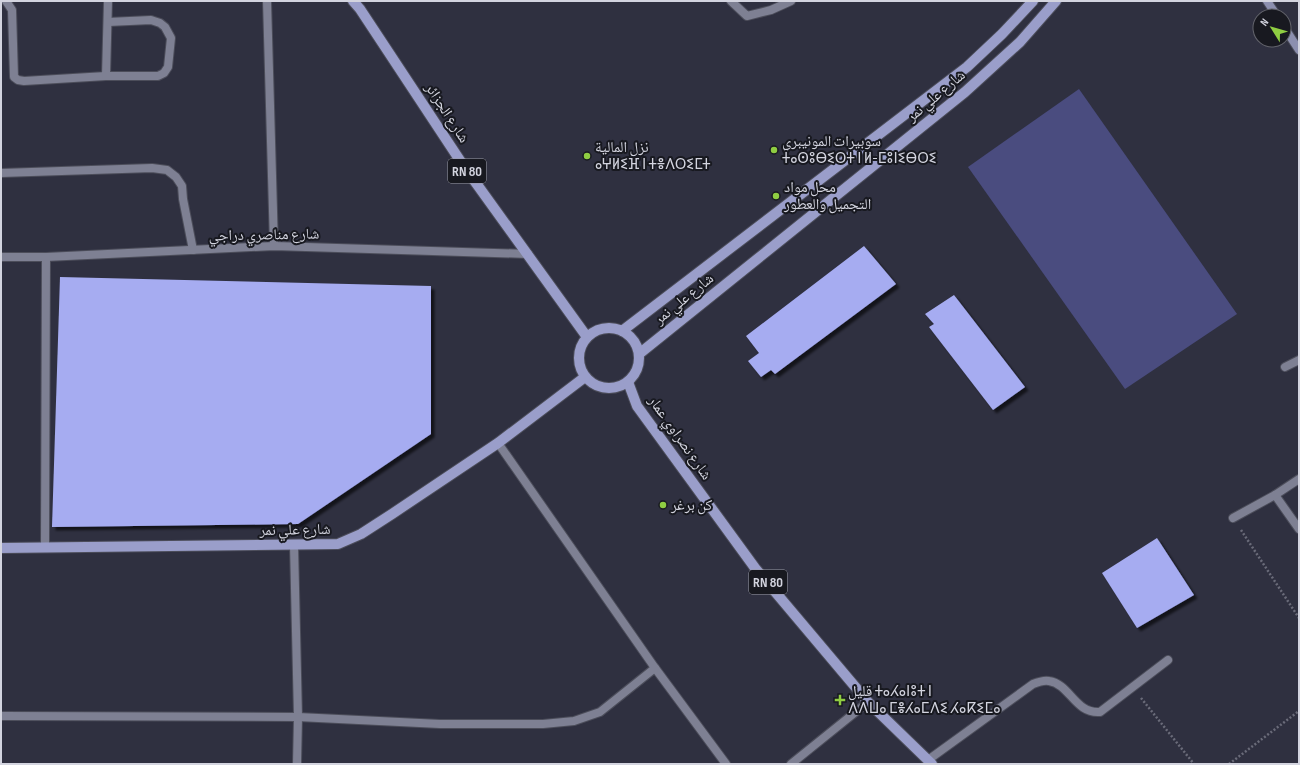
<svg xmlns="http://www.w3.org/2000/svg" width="1300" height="765" font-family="'Sofia Sans Condensed','Noto Naskh Arabic','Noto Sans Tifinagh',sans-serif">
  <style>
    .green { fill: #4a4c7f }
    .building { fill: #a6acf1; filter: url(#shadow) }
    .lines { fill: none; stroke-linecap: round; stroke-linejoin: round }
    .service-casing { stroke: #4c4d5a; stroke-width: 10 }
    .minor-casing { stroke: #4c4d5a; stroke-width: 10 }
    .secondary-casing { stroke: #4c4d5a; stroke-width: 10 }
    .primary-casing { stroke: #4c4d5a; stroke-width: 12 }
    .path { stroke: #6a6b79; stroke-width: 2.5; stroke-dasharray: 2 2; stroke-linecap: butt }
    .service { stroke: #7e8093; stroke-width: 8 }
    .minor { stroke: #7e8093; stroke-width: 8 }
    .secondary { stroke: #8c8faf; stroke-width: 8 }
    .primary { stroke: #9a9eca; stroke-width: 10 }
    .poi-dot { fill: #8fcd42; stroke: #181920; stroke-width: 1.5 }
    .labels { text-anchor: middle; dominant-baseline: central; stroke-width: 4; stroke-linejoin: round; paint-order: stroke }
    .shield { fill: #181920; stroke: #9b9ca6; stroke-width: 1 }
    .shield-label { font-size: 14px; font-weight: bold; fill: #d3d4df }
    .street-label { font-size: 15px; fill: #d3d4df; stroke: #181920 }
    .poi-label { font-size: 15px; fill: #d3d4df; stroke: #181920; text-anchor: start }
  </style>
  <defs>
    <filter id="shadow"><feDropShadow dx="3.5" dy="3.5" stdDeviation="1" flood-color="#0009"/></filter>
  </defs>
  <rect width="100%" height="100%" fill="#2f3040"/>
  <polygon class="green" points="1079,89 1237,314 1125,389 968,167"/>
  <g class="building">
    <polygon points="864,246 896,284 775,374 771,370 761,377 748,361 759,353 746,336"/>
    <polygon points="60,277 431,286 431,434 298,524 52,527"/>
    <polygon points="954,295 1025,387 993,410 929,327 934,324 925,314"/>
    <polygon points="1157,538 1194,595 1137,628 1102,573"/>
  </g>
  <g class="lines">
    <g class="service-casing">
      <g id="service">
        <polyline points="1,173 152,168 167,170 176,177 182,186 183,199 193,250"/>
        <polyline points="1285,367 1299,360"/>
      </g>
    </g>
    <g class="minor-casing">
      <g id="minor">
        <polyline points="6,1 12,10 14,77 18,80 24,81 106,76 108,1"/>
        <polyline points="267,1 274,246"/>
        <polyline points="731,1 747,16 771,10 791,1"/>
        <polyline points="106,76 158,76 164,73 168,67 171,38 165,27 160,23 151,20 108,22"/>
        <polyline points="1,257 46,257 274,246 528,254"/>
        <polyline points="498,443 655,668 726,764"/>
        <polyline points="1275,495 1299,529"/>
        <polyline points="1233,518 1275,495 1299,479"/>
        <polyline points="294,545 298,717 297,764"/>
        <polyline points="45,547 46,257"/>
        <polyline points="1,716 298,717 440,724 543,724 574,721 600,712 655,668"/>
        <path d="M928,760l105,-76c5,-2 11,-4 16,-3 21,3 26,33 51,31l68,-52"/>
        <polyline points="791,764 868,702"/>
      </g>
    </g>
    <g class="secondary-casing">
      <g id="secondary">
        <polyline points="1267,1 1277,16"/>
        <polyline points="1284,27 1299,50"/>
      </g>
    </g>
    <g class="primary-casing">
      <g id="primary">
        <polyline points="353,1 360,9 463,165 587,337"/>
        <circle cx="609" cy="358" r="30"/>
        <polyline points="622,331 967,67 1002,34 1033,1"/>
        <polyline points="639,354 965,92 1020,42 1056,1"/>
        <polyline points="628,382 637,406 755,568 868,702 932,764"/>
        <polyline points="1,548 338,544 361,534 392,514 498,443 585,377"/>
      </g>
    </g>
    <g class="path">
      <polyline points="1241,530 1299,618"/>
      <polyline points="1141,698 1194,764"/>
      <polyline points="1229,764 1299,711"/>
    </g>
    <use href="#service" class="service"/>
    <use href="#minor" class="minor"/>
    <use href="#secondary" class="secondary"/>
    <use href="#primary" class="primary"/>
  </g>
  <g class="poi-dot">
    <circle cx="774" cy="150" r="4"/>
    <circle cx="587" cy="156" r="4"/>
    <circle cx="776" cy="196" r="4"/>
    <circle cx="663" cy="505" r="4"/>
    <path d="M838 694h4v4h4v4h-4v4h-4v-4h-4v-4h4z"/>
  </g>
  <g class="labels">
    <g class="shield">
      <rect x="448" y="159" width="38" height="24" rx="3"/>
      <rect x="749" y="570" width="38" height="24" rx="3"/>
    </g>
    <g class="shield-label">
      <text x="467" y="171">RN 80</text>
      <text x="768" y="582">RN 80</text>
    </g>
    <g class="street-label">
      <text transform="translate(936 96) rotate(-40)">شارع علي نمر</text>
      <text transform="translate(447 113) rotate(57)">شارع الجزائر</text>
      <text transform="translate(264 235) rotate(-1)">شارع مناصري دراجي</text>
      <text transform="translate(684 299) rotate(-39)">شارع علي نمر</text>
      <text transform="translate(680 438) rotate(55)">شارع نصراوي عمار</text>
      <text transform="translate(295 530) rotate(-1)">شارع علي نمر</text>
    </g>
    <g class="poi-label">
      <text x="782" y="141">سوبيرات المونيبري<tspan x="782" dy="17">ⵜⴰⵙⵓⴱⵉⵔⵜ ⵏ ⵍ-ⵎⵓⵏⵉⴱⵔⵉ</tspan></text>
      <text x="595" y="147">نزل المالية<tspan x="595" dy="17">ⴰⵖⵍⵉⴼ ⵏ ⵜⴻⴷⵔⵉⵎⵜ</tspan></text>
      <text x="784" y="187">محل مواد<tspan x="784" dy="17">التجميل والعطور</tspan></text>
      <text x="671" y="505">كن برغر</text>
      <text x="848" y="691">قليل ⵜⴰⵃⴰⵏⵓⵜ ⵏ<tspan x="848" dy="17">ⴷⴷⵡⴰ ⵎⴻⵃⴰⵎⴷⵉ ⵃⴰⴽⵉⵎⴰ</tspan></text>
    </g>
  </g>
  <rect width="1300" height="765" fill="none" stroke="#d3d4df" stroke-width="4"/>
  <g transform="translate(1272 28) rotate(307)"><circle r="19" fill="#181920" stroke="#63646c"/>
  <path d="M0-3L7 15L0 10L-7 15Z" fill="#8fcd42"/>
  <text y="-6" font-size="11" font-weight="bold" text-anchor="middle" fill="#d3d4df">N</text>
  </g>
</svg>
